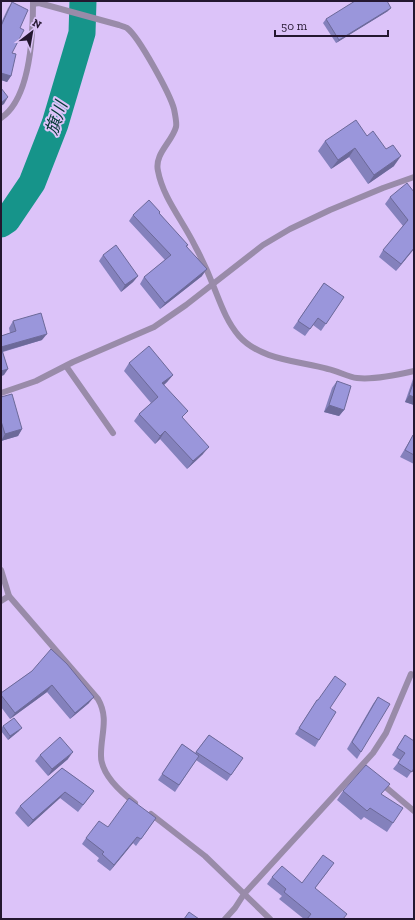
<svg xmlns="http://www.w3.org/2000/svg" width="415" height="920" font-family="'Zilla Slab','Noto Sans JP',serif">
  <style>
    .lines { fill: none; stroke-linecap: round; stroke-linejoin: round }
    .river { stroke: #16948a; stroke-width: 27 }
    .service { stroke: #998ba9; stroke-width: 6 }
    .wall { fill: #8481bc }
    .shaded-wall { fill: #6c6999 }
    .building { fill: #9a96db; stroke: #6c6999 }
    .labels { text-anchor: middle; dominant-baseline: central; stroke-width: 4; stroke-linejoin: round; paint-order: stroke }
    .water-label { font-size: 17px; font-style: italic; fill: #023834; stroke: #dcc3f9 }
  </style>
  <rect width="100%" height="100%" fill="#dcc3f9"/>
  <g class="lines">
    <polyline class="river" points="1,224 7,220 32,183 55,124 82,33 83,1"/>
    <g class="service">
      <path d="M33,4l6,-1 80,22c3,1 6,2 8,3 12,9 43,66 47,81 1,5 3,14 2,18 -4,15 -22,27 -18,44 5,27 25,50 37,75 7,13 13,26 18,39 7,17 13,36 26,51 21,24 60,25 89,33 10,2 20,8 29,9 17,2 40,-3 57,-7"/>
      <path d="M1,118c30,-20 32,-83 32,-116"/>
      <polyline points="66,366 113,433"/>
      <polyline points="1,393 36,381 73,362 154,327 186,305 263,245 290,229 330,210 383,188 414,177"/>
      <path d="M1,570l8,26 89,103c11,19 3,35 3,55 -1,20 20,38 34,49"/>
      <polyline points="1,601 9,596"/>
      <polyline points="382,784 414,811"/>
      <polyline points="151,814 205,856 270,919"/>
      <polyline points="225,919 235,908 244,894 373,753 386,733 411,674"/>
    </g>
  </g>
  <g class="wall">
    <polygon points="12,2 20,28 12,53 11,76 7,82 1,80 1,23 8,8"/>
    <polygon points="388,11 336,43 323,23 326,19"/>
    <polygon points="367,136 394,166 368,184 349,157 331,169 318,151 325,141"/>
    <polygon points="414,192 414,249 396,271 379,257 383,250 403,226 385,204 390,197"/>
    <polygon points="159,213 187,246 202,276 160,309 140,284 144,277 165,260 129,221 133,215"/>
    <polygon points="103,255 138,276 133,282 121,292 99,261"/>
    <polygon points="324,283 344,297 321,331 313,325 305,336 293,328"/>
    <polygon points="13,321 42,340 3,352 4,375 1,376 1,336 10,333 9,328"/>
    <polygon points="129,363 173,375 167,382 164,385 203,454 187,469 160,439 155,444 134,421 139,414 151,403 124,371"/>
    <polygon points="414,376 414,405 405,402"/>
    <polygon points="337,381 344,410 339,416 324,412 332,388"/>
    <polygon points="1,397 22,429 18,436 1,441"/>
    <polygon points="413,435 414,436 414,464 400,457 409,442"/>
    <polygon points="32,671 89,703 70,719 47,692 10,719 1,707 1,693"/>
    <polygon points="378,697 361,752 357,759 347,749 373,704"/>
    <polygon points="317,700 330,708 319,740 315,747 295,734"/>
    <polygon points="3,726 19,731 8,740 1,731 1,729"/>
    <polygon points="209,735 243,758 227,781 196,760 175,792 158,780 182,744 195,753"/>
    <polygon points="405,735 414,768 407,778 393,769 400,760 392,755"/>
    <polygon points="40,755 68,759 48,776 35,761"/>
    <polygon points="62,768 94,791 78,812 60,798 28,827 15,813 20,806"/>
    <polygon points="343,791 382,795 393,823 387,832 364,817 361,820 337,800"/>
    <polygon points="156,818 136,846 133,843 110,871 97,861 99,858 82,844 86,838 108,827"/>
    <polygon points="329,870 315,888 344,919 304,919 279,899 282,896 267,884 272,877 302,883"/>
  </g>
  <g class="shaded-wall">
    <polygon points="391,8 388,11 336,43 339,40"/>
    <polygon points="1,73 11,76 7,82 1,80"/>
    <polygon points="8,97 4,104 1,106 1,103"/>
    <polygon points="355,148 349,157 331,169 338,160"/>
    <polygon points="401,156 394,166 368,184 374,175"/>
    <polygon points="414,248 414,249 396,271 401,264"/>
    <polygon points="207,269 202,276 160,309 165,303"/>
    <polygon points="138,276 133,282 121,292 125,285"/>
    <polygon points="47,334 42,340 1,352 1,347"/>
    <polygon points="8,369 4,375 1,376 1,371"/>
    <polygon points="173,375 167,382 157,391 162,383"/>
    <polygon points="409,395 414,397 414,405 405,402"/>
    <polygon points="329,405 344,410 339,416 324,412"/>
    <polygon points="22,429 18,436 1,441 5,434"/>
    <polygon points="165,431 160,439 155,444 160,436"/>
    <polygon points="209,447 203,454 187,469 193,461"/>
    <polygon points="52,685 47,692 10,719 15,713"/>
    <polygon points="94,697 89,703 70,719 75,713"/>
    <polygon points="22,728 19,731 8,740 10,736"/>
    <polygon points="73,752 68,759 48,776 52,769"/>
    <polygon points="65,792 60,798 28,827 33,820"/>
    <polygon points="137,837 133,843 110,871 114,865"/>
  </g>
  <g class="building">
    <polygon points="355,1 387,1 391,8 339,40 326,19"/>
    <polygon points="12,2 28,10 20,28 24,30 12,53 16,54 11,76 1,73 1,26"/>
    <polygon points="1,88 8,97 1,103"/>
    <polygon points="356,120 367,136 373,131 386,149 393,145 401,156 374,175 355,148 338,160 325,141"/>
    <polygon points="407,183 414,192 414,248 401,264 383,250 408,220 390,197"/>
    <polygon points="149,200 160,212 159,213 188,245 186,246 207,269 165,303 144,277 171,255 133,215"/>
    <polygon points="116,245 138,276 125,285 103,255"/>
    <polygon points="324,283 344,297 326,324 318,318 310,329 298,321"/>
    <polygon points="41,313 47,334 1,347 8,369 1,371 1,336 16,331 13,321"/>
    <polygon points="149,346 173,375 162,383 188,411 182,417 209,447 193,461 165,431 160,436 139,414 158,397 129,363"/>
    <polygon points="337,381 351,386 344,410 329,405"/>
    <polygon points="414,381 414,397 409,395"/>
    <polygon points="12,394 22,429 5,434 1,421 1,397"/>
    <polygon points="413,435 414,436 414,455 405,450"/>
    <polygon points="51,649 67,664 94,697 75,713 52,685 15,713 1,695 1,693 32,671"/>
    <polygon points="335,676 346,684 330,708 336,712 319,740 299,728 317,700 318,700"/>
    <polygon points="378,697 390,704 361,752 352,742"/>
    <polygon points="14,718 22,728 10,736 3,726"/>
    <polygon points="209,735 243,758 231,775 196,752"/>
    <polygon points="405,735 414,741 414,768 412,772 398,763 405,753 397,748"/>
    <polygon points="60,737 73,752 52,769 40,755"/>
    <polygon points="182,744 199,756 179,785 162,774"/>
    <polygon points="366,765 390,784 381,794 403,808 393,823 370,808 367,811 343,791"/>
    <polygon points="62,768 94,791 83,805 65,792 33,820 20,806"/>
    <polygon points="129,798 156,818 141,839 137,837 114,865 102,854 104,852 86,838 99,821 108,827"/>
    <polygon points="323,855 334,863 315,888 347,914 343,919 307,919 311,914 284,892 286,889 272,877 282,866 302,883"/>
    <polygon points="189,912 199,919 184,919"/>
  </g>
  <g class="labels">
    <g class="water-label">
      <text transform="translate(56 118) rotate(-71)">旗川</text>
    </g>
  </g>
  <rect width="415" height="920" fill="none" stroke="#241730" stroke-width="4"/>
  <g transform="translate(32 32) rotate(31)" stroke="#dcc3f9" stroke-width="3" paint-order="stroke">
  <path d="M0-3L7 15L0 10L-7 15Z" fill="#241730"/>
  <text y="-6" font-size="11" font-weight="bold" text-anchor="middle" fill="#241730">N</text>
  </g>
  <path d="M275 30v6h113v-6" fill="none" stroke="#241730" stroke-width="2"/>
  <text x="281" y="30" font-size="12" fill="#241730" stroke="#dcc3f9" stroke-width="3" paint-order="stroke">50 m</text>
</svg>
